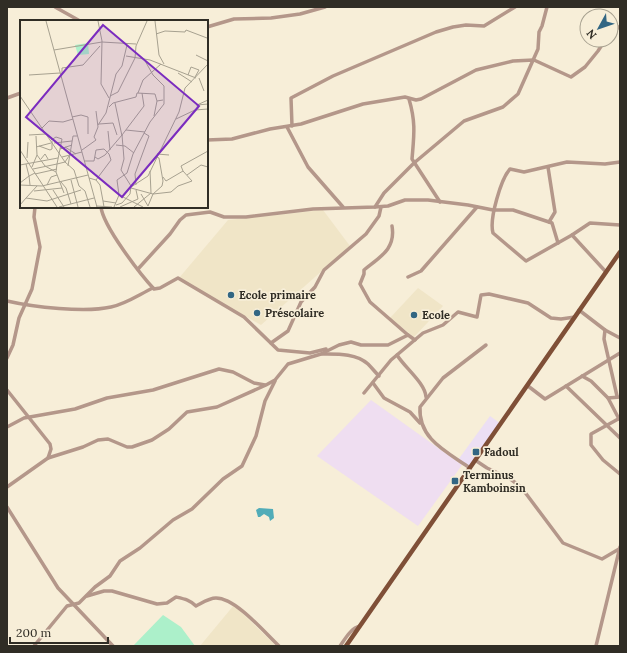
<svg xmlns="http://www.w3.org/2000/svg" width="627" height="653" font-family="Lora,serif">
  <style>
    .commercial { fill: #ecdff4 }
    .industrial { fill: #efdef1 }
    .built { fill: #f0e5c7 }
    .green { fill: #acf0ca }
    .water { fill: #51acb8 }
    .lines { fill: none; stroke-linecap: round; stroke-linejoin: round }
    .minor { stroke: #b4978a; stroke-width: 3.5 }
    .major { stroke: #7f4f37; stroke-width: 4.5 }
    .poi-dot { fill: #326683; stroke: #f7eed8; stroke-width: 1.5 }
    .labels { text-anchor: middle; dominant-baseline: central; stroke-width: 3.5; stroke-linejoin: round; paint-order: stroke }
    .poi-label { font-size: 11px; font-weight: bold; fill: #302d25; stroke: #f7eed8; text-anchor: start }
    .inset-road { fill: none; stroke: #a7a190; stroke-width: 1 }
    .view { fill: #7b2cbf; fill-opacity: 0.15; stroke: #7b2cbf; stroke-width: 2 }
    .inset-edge { fill: none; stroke: #302d25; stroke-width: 2 }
  </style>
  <rect width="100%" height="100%" fill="#f7eed8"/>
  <polygon class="commercial" points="490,416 501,424 470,468 458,460"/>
  <polygon class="industrial" points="371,400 462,465 418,526 317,456"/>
  <g class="built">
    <polygon points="323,210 350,246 261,325 179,278 228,220"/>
    <polygon points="418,288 443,306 414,337 390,318"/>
    <polygon points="234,605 276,646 200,646"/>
  </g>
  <polygon class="green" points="163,615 181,627 195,646 133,646"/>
  <polygon class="water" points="259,508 273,509 274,518 270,521 269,517 264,514 260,517 258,517 256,510"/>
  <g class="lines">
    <g class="minor">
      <polyline points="55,7 80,21"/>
      <polyline points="207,27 234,19 271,18 300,14 325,7"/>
      <polyline points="611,34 620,26"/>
      <polyline points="7,98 21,93"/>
      <path d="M409,99c7,24 5,36 3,60l28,43"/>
      <polyline points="292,126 291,98 333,76 436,32 453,27 466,25 484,26 515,7"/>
      <polyline points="287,127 308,167 343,207"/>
      <polyline points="207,140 232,139 270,129 301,124 363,104 405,97 416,100 421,99 476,70 513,61 534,60 571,77 585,67 598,51 605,40"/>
      <polyline points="548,167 555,212 549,222"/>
      <path d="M101,207c2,19 39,67 53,82l6,-1 18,-10 66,39 34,33 32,3 16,-4"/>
      <polyline points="375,207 388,206 405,200 428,200 468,205 493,210 513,210 552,223 558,243"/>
      <path d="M392,226c4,23 -12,31 -28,44v4l-4,10 10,18 38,33"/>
      <polyline points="572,235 590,223 620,225"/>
      <polyline points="138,269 170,234 180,220 186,215 210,212 224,217 246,217 313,209 375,207 384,193 414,163 464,121 503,107 518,94 538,49 539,32 542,26 547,7"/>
      <path d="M606,272l-34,-37 -46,26 -33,-28c-4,-14 8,-54 17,-64l14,3 43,-10 38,2 15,-2"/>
      <polyline points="408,277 421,271 477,207"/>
      <path d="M7,301c26,6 78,12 104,6 15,-3 29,-13 42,-19"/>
      <polyline points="579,310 605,330 620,338"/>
      <polyline points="605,330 604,339 617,396"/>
      <polyline points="271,343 288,331 301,302 315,287 324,270 366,234 379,216 381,207"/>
      <path d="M322,354c15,0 34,-1 46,10 4,4 7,8 11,12"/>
      <path d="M397,355c8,13 28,28 29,42"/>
      <polyline points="7,358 13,345 19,318 32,289 40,247 34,217 35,207"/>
      <polyline points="582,376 591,381 608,398 620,397"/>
      <polyline points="373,383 384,398 410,412 420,423"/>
      <polyline points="528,386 545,399 620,353"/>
      <polyline points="566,386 620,438"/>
      <polyline points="7,390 50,444 51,449 48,458"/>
      <polyline points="364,393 391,360 423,333 443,325 458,312 477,317 481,295 489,294 528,303 551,318 561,319 575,317"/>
      <polyline points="608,398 619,419"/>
      <polyline points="620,418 591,434 591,445 603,460 620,474"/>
      <polyline points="7,427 24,418 75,409 107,398 153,390 219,369 233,372 254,383 265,385"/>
      <polyline points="475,460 487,468 509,478 521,487 563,543 602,559 619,549"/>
      <path d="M470,468c-23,-16 -52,-29 -50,-61l23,-29 43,-33"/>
      <polyline points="7,487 48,458 83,447 98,440 108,439 127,447 132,447 152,440 169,429 187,412 217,407 266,385 275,380 288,364 321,354 339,345 351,342 361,345 388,345 408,335 415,340"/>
      <polyline points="7,507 58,588 113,646"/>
      <path d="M87,596l17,-5h8l45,13 10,-1 9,-6c9,2 14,3 20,9 6,-3 13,-8 20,-8 20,0 49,35 63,48"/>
      <polyline points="34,646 67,606 79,603 95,587 110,576 120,561 140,548 173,520 192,509 223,479 242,466 256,436 265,401 275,381"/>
      <path d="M340,646c5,-7 11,-18 20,-20"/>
      <polyline points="596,646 620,547"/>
    </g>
    <polyline class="major" points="346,646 620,252"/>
  </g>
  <g class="poi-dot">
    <circle cx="231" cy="295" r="4"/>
    <circle cx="257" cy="313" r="4"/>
    <circle cx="414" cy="315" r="4"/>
    <rect x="472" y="448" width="8" height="8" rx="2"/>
    <rect x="451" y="477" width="8" height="8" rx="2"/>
  </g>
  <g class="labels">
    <g class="poi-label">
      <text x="239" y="295">Ecole primaire</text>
      <text x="265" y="313">Préscolaire</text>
      <text x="422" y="315">Ecole</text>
      <text x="484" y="452">Fadoul</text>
      <text x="463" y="475">Terminus<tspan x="463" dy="13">Kamboinsin</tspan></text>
    </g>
  </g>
  <g transform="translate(20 20)">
    <rect width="188" height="188" fill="#f7eed8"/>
    <path d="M68,23l1,11 -11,1 -3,-10z" fill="#acf0ca"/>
    <path class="inset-road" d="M26,1l51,186M78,1l4,20 -1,43 8,14M135,1l4,34 5,9M136,14l9,-3 20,1 1,-2 21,8M34,30l48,-8 34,2M176,35l12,6M106,36l24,4 46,18M158,53l14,9M42,54v-6l21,-3 17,-19M9,55l31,-2M168,55l3,-8 8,3 -4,7M179,58l5,13M118,73l5,-13 18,-16M0,76l45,66 9,8 5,16 6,5 5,16M90,76l8,-4 17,-34 1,-12 11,-25M95,83l7,33M177,85l11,-5M89,87l4,-4 23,-6 1,-4 18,1 2,7 6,-1M178,89l-1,-4 11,-1M134,96l3,-15M52,97l9,-2 7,2v17M156,99l19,-9 13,-1M79,104l14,-1 4,12M78,105l8,-12 10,-39 6,-8 5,-21M22,108l7,-7 14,1 10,-3M106,110l19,2M88,111l2,19M9,115l17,-1M16,116l1,19M34,123l18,-2M96,125l9,1 9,7M19,126l11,4 2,-1v-8M16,127l15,-4M45,127l11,7M40,129l12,-4M0,130l37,57M62,130l14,-10 -2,-3 4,-10 -2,-16M137,134l12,1M42,137l20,-5M75,137l3,2 7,-4 17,-20M7,138l1,-16M21,139l4,-5 3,5M64,141h10l2,-11 8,-1 5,5 2,6 -15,20M0,145l38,-7M48,146l5,-30h4M12,147l5,-12 8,11 11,6 1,-8 8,-2 4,-6M13,149l24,-5 5,-25 -6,-2 -5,3M163,151l-2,-5 27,-15M36,152l8,21M15,154l22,-5M167,155l14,-10 7,2M69,158l7,2 4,5 3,16M51,160l7,27M41,162l5,6 5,16M0,163l9,-7 -3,-12M0,165l22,1 46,-11M10,165l-1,-9 6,-3M27,165l4,-8 6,-2M116,165l-1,-11 14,-38 -5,-3M111,167l17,-11 31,-64 6,-24 23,-24M111,168l22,6 -5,12 -7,-12M33,170l11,17M14,171l28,-3M133,174l18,-2 7,-6 14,-5 -9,-10 -17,10 -3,-4M133,174l9,-8 1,-5 -4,-23 -3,-1M99,175l24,12M6,178l11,-12M0,185l6,-7 21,3 34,-11M96,185l6,-2 8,-9 1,-8 -10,-16 3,-11 -2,-24 22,-29 -2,-13M76,186l16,1M39,187l35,-9M84,187l-1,-6 13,2M94,187l5,-12 -2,-15 10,-7 6,-19 17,-32 14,-18v-18l-11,-11 -9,-16M100,187l18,-8 -2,-9M114,187l17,-14 -1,-22"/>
    <path class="view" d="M83,5l96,81 -77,91 -96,-80z"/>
    <rect width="188" height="188" class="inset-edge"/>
  </g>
  <rect width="627" height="653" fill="none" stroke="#302d25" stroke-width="16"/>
  <g transform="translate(599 28) rotate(230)"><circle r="19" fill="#f7eed8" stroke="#a7a190"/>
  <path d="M0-3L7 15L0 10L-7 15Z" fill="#326683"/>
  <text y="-6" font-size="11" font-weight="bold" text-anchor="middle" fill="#302d25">N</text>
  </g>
  <path d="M10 637v6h98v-6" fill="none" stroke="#302d25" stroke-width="2"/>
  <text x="16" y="637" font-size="12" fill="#302d25" stroke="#f7eed8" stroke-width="3" paint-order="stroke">200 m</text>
</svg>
